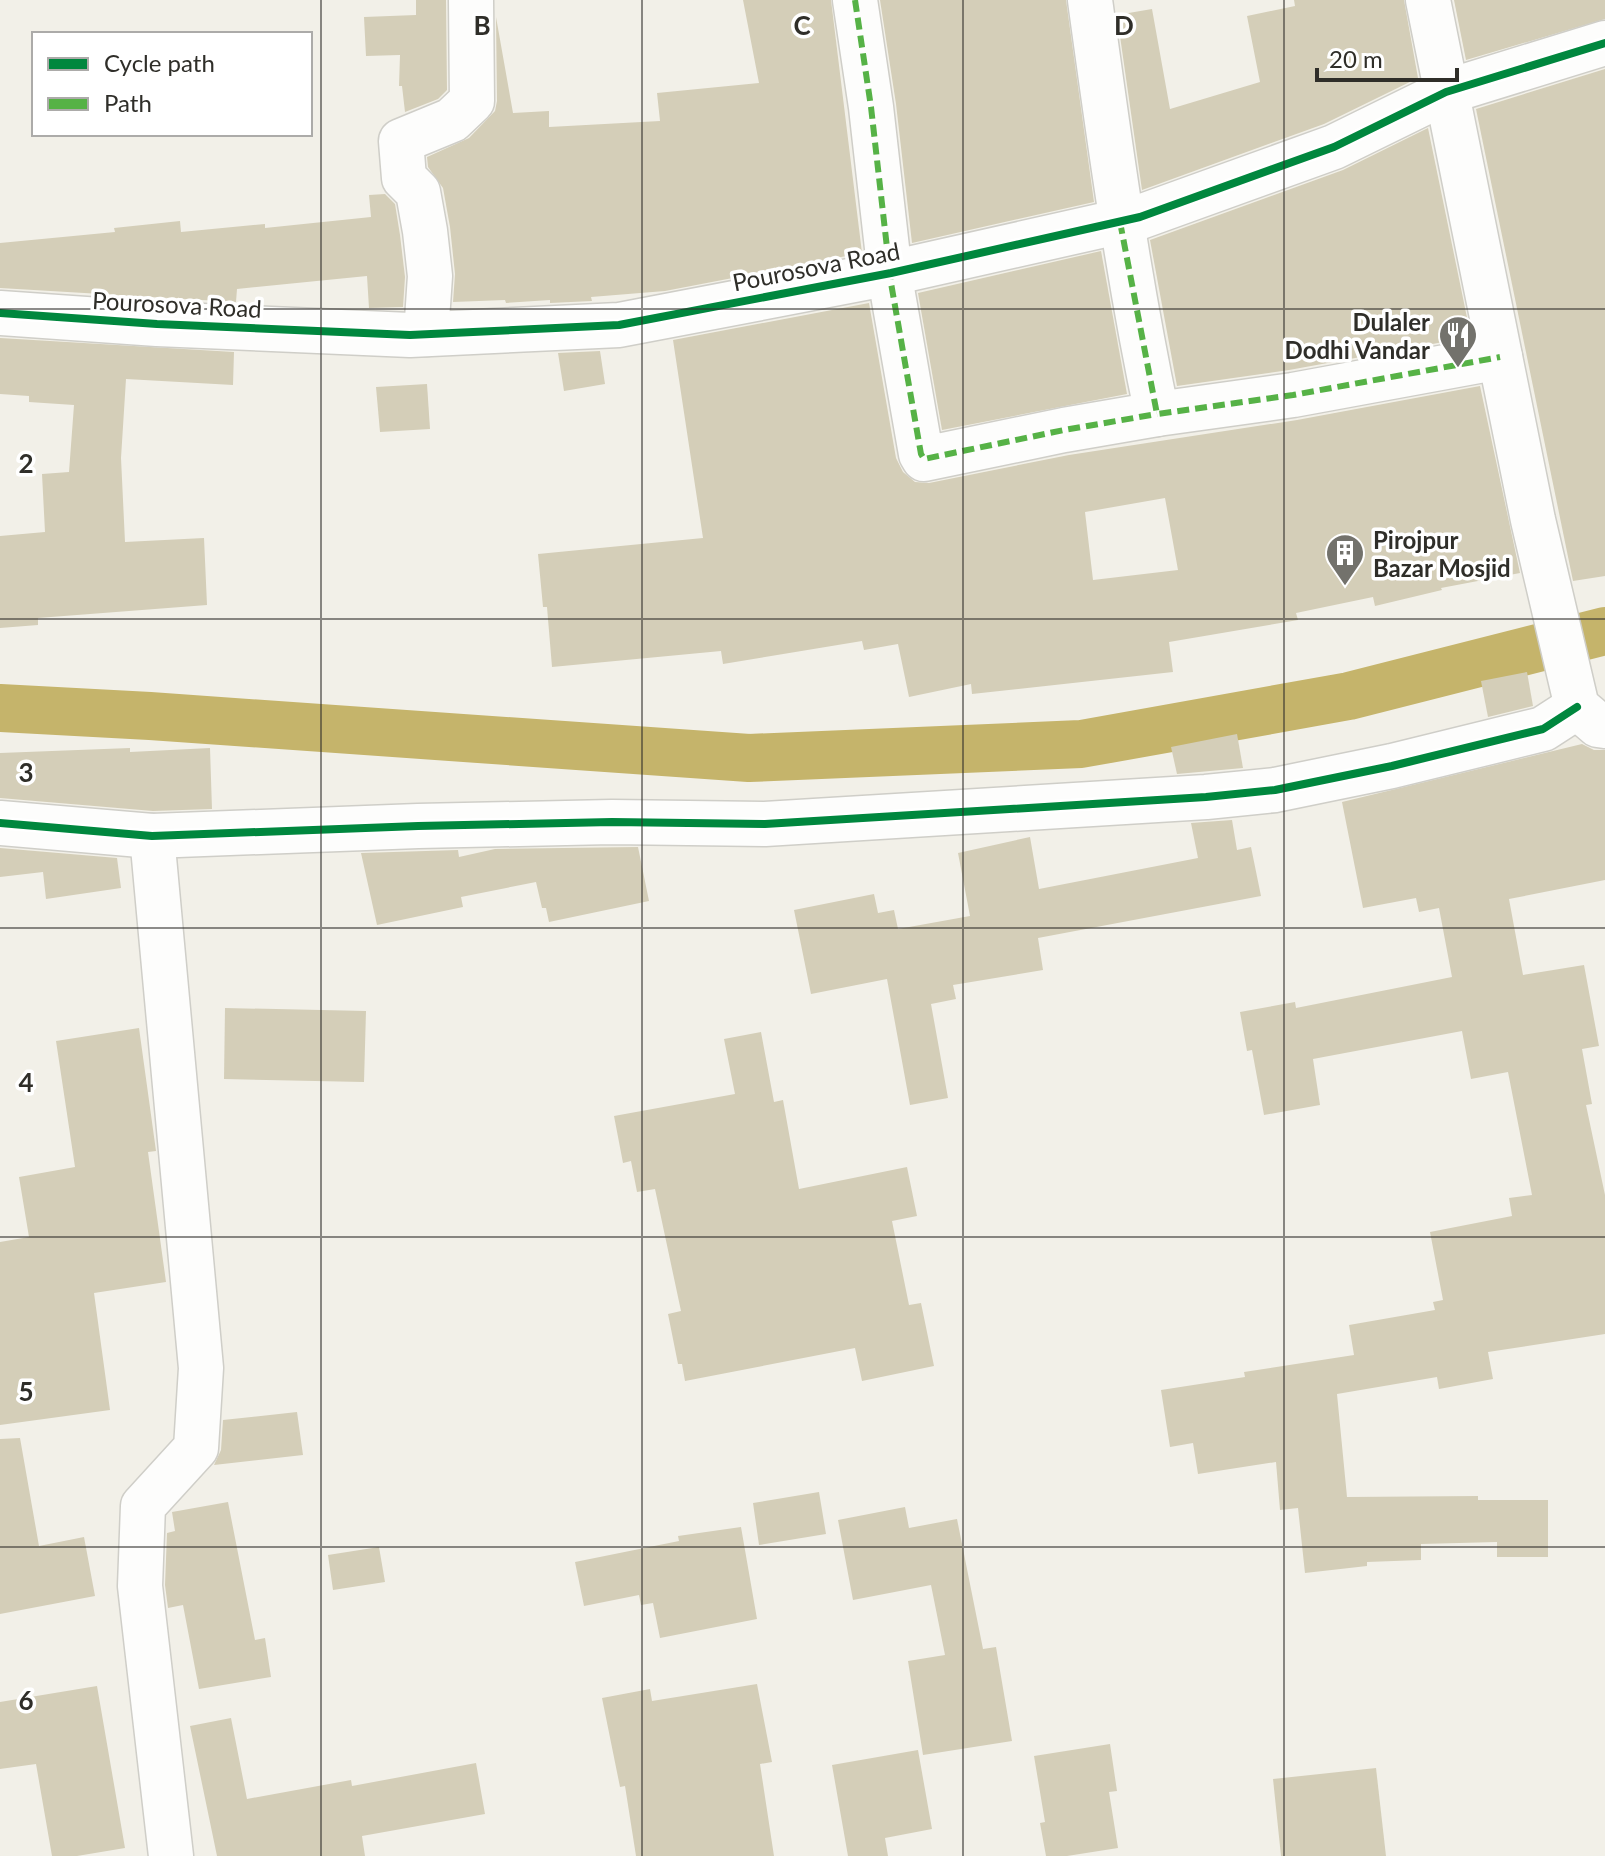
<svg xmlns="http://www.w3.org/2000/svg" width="1605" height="1856" font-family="Lato,sans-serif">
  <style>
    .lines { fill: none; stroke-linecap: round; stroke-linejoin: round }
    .canal { stroke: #c5b46b; stroke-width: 48 }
    .building { fill: #d4ceb8; fill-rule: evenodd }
    .minor-casing { stroke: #cfcec8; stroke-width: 47 }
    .tertiary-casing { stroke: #cfcec8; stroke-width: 47 }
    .minor { stroke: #fdfdfc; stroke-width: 44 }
    .tertiary { stroke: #fdfdfc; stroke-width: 44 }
    .quiet { stroke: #56b246; stroke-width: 6; stroke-dasharray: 12 6; stroke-linecap: butt }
    .cycleway-casing { stroke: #fff; stroke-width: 13 }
    .cycleway { stroke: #00873e; stroke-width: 8 }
    .grid { fill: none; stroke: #2f2e29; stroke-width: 2; stroke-opacity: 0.55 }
    .labels { text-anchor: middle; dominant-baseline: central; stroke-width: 7; stroke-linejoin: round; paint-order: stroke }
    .street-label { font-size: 24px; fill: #2f2e29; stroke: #fff }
    .poi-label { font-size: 24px; font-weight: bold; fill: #2f2e29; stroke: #fff; text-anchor: end }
    .grid-label { font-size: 26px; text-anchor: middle; font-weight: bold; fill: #2f2e29; stroke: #fff; stroke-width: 7; stroke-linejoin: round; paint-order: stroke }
  </style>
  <rect width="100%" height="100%" fill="#f2f0e8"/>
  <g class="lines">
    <polyline class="canal" points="0,708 150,716 749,758 1081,744 1349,696 1605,631"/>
  </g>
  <g class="building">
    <polygon points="416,0 446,0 447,90 438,99 405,112 402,86 399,86 400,55 366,56 364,17 416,15"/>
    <polygon points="743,0 831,0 862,253 665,291 591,297 592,301 550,303 550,300 506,303 505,300 453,302 455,274 450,227 443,188 428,167 427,157 469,138 495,111 497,101 496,17 513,113 549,111 549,127 660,121 657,93 759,83"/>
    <polygon points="880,0 1066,0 1094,202 912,243 896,104"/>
    <polygon points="1294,0 1404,0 1418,78 1324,124 1142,190 1117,15 1152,9 1170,109 1260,82 1247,16 1295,6"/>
    <polygon points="1454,0 1605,0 1605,19 1466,60"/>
    <polygon points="1605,69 1605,576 1573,581 1476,109"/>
    <polygon points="1428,128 1471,337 1289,370 1177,386 1150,240 1343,170"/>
    <polygon points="385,194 395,204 400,235 405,277 403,307 369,308 367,276 237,289 236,302 0,288 0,243 115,232 114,228 180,221 181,232 265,224 265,228 371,217 369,195"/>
    <polygon points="1101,251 1127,394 942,430 918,293"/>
    <path d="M869,303l27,155 7,14 12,10 14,1 140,-28 228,-35 183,-34 40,187 -79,15 1,2 -67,16 -2,-9 -77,16 2,7 -129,22 4,30 -201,22 -1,-10 -62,13 -11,-53 -34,6 -2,-9 -139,23 -2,-13 -169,16 -5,-60h-4l-5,-53 165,-16 -30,-198zM1165,498l13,72 -85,10 -8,-68z"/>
    <polygon points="0,338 234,352 233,385 126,379 121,458 125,542 204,538 207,605 38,618 38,625 0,628 0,536 45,532 42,474 69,472 74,405 29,402 29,396 0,394"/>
    <polygon points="600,351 605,384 564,391 558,353"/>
    <polygon points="427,384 430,429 380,432 376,387"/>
    <polygon points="1527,672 1533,706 1488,717 1481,681"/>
    <polygon points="1237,734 1243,768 1177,774 1171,747"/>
    <polygon points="1582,744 1594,750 1605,750 1605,880 1509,899 1523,975 1584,965 1599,1046 1582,1049 1592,1104 1586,1105 1605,1195 1605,1334 1488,1352 1493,1379 1439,1389 1437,1377 1337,1394 1347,1497 1478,1496 1478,1500 1548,1500 1548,1557 1497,1557 1497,1542 1421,1544 1421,1560 1367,1562 1367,1566 1305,1573 1298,1508 1280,1510 1276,1462 1198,1474 1193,1443 1170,1447 1161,1390 1245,1377 1244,1372 1354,1355 1349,1325 1435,1310 1433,1302 1443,1300 1430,1232 1512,1216 1509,1198 1532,1195 1508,1072 1471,1079 1462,1031 1313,1059 1320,1105 1264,1115 1252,1050 1247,1051 1240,1012 1295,1002 1296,1008 1452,977 1439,908 1419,912 1416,898 1363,908 1342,802"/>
    <polygon points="130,748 130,752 210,748 212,809 153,811 0,798 0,753"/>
    <polygon points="1232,820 1237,850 1251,847 1261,896 1038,938 1043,970 953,985 956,999 931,1004 948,1098 910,1105 887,979 811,994 794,910 874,894 878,913 894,910 898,929 970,916 958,853 1030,837 1039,889 1198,858 1191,823"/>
    <polygon points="638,847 649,901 549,922 546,908 542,908 536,882 461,897 463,907 377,925 361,853 458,850 459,857 495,849"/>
    <polygon points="0,848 117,858 121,888 46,899 43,872 0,877"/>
    <polygon points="225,1008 366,1011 364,1082 224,1079"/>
    <polygon points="139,1028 156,1151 148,1152 166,1282 94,1293 110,1410 0,1425 0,1242 29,1237 19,1177 75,1167 56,1041"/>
    <polygon points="761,1032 774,1102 783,1100 799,1189 907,1167 917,1216 892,1221 909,1305 921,1303 934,1366 862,1381 855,1348 685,1381 682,1364 678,1364 668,1314 681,1311 655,1189 637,1192 631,1161 623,1163 614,1116 735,1094 724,1039"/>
    <polygon points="297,1412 303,1455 214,1465 221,1450 223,1420"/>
    <polygon points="20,1438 39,1546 84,1537 95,1596 0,1614 0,1439"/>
    <polygon points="819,1492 826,1534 759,1545 753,1503"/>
    <polygon points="228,1502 255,1640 265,1638 271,1677 199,1689 183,1605 168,1608 165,1585 167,1533 175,1531 172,1512"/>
    <polygon points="905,1507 909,1528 957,1519 983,1649 996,1647 1012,1741 923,1755 908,1661 945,1655 931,1585 853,1600 838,1520"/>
    <polygon points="741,1527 757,1619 660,1638 653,1603 641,1605 639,1595 584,1606 575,1562 679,1541 678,1536"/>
    <polygon points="379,1547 385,1582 333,1590 328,1555"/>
    <polygon points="757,1684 772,1762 760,1764 774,1856 636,1856 625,1786 620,1787 602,1698 650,1689 652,1701"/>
    <polygon points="97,1686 125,1848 77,1856 52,1856 36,1764 0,1769 0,1702"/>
    <polygon points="231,1718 247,1799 351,1780 352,1786 476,1763 485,1814 362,1836 365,1856 217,1856 190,1726"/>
    <polygon points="1110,1744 1117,1791 1109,1792 1118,1848 1067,1856 1046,1856 1040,1823 1045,1822 1034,1756"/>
    <polygon points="918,1750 932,1829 885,1838 888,1856 848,1856 832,1765"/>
    <polygon points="1376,1768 1386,1856 1281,1856 1273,1779"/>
  </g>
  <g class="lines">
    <g class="minor-casing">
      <g id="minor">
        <polyline points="855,0 871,107 891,283 921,454 924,459 1064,430 1157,414"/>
        <path d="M1090,0c19,139 38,277 67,414l136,-19 207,-38"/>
        <polyline points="426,334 430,276 425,231 418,192 404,178 401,141 452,120 472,101 471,0"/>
        <polyline points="0,823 152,836 418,826 612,822 765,824 1206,797 1275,790 1392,766 1543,729 1577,707"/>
        <polyline points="152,836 201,1368 196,1448 143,1506 140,1586 171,1856"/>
      </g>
    </g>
    <g class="tertiary-casing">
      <g id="tertiary">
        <polyline points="1428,0 1533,520 1577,707 1598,725 1605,726"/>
        <polyline points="0,313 157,324 410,335 619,325 891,273 1140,217 1334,147 1446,92 1605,43"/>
      </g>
    </g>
    <use href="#minor" class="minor"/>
    <use href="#tertiary" class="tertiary"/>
    <g class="quiet">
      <polyline points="855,0 871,107 891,283 921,454 924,459 1064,430 1157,414"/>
      <polyline points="1120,222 1157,414 1293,395 1500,357"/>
    </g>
    <g class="cycleway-casing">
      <g id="cycleway">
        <polyline points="0,313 157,324 410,335 619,325 891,273 1140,217 1334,147 1446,92 1605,43"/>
        <polyline points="0,823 152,836 418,826 612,822 765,824 1206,797 1275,790 1392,766 1543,729 1577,707"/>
      </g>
    </g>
    <use href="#cycleway" class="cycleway"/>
  </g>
  <path class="grid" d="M321,0v1856M642,0v1856M963,0v1856M1284,0v1856M0,309h1605M0,619h1605M0,928h1605M0,1237h1605M0,1547h1605"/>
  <defs>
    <g id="restaurant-pin" transform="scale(2)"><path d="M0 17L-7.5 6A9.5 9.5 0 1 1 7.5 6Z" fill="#73726c" stroke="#fff"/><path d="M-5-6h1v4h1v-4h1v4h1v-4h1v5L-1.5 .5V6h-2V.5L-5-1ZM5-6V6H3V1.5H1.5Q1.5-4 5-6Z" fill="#fff"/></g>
    <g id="building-pin" transform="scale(2)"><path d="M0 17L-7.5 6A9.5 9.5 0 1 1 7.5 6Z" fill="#73726c" stroke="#fff"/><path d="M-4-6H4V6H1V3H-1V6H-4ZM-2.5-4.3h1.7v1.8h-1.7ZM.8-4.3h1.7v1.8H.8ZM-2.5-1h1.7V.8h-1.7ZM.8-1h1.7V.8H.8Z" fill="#fff"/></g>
  </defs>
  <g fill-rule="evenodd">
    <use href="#restaurant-pin" x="1458" y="335"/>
    <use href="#building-pin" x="1345" y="553"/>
  </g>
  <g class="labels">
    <g class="street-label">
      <text transform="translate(816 266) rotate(-11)">Pourosova Road</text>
      <text transform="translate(177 304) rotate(3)">Pourosova Road</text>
    </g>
    <g class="poi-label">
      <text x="1430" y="321">Dulaler<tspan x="1430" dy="28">Dodhi Vandar</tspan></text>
      <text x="1373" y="539" text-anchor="start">Pirojpur<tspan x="1373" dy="28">Bazar Mosjid</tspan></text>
    </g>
  </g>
  <g class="grid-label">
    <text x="482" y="35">B</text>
    <text x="802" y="35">C</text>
    <text x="1124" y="35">D</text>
    <text x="26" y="473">2</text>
    <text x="26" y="782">3</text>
    <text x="26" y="1092">4</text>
    <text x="26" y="1401">5</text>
    <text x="26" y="1710">6</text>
  </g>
  <rect x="32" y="32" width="280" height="104" fill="#ffffff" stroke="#acaba9" stroke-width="2"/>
  <rect x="48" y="58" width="40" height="12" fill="#00873e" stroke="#acaba9" stroke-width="2"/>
  <text x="104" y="72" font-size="24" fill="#2f2e29">Cycle path</text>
  <rect x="48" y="98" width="40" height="12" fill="#56b246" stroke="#acaba9" stroke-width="2"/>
  <text x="104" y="112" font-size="24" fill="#2f2e29">Path</text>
  <path d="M1317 68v12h140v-12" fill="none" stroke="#2f2e29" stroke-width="4"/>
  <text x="1329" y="68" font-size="24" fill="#2f2e29" stroke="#ffffff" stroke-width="6" paint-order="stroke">20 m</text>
</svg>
